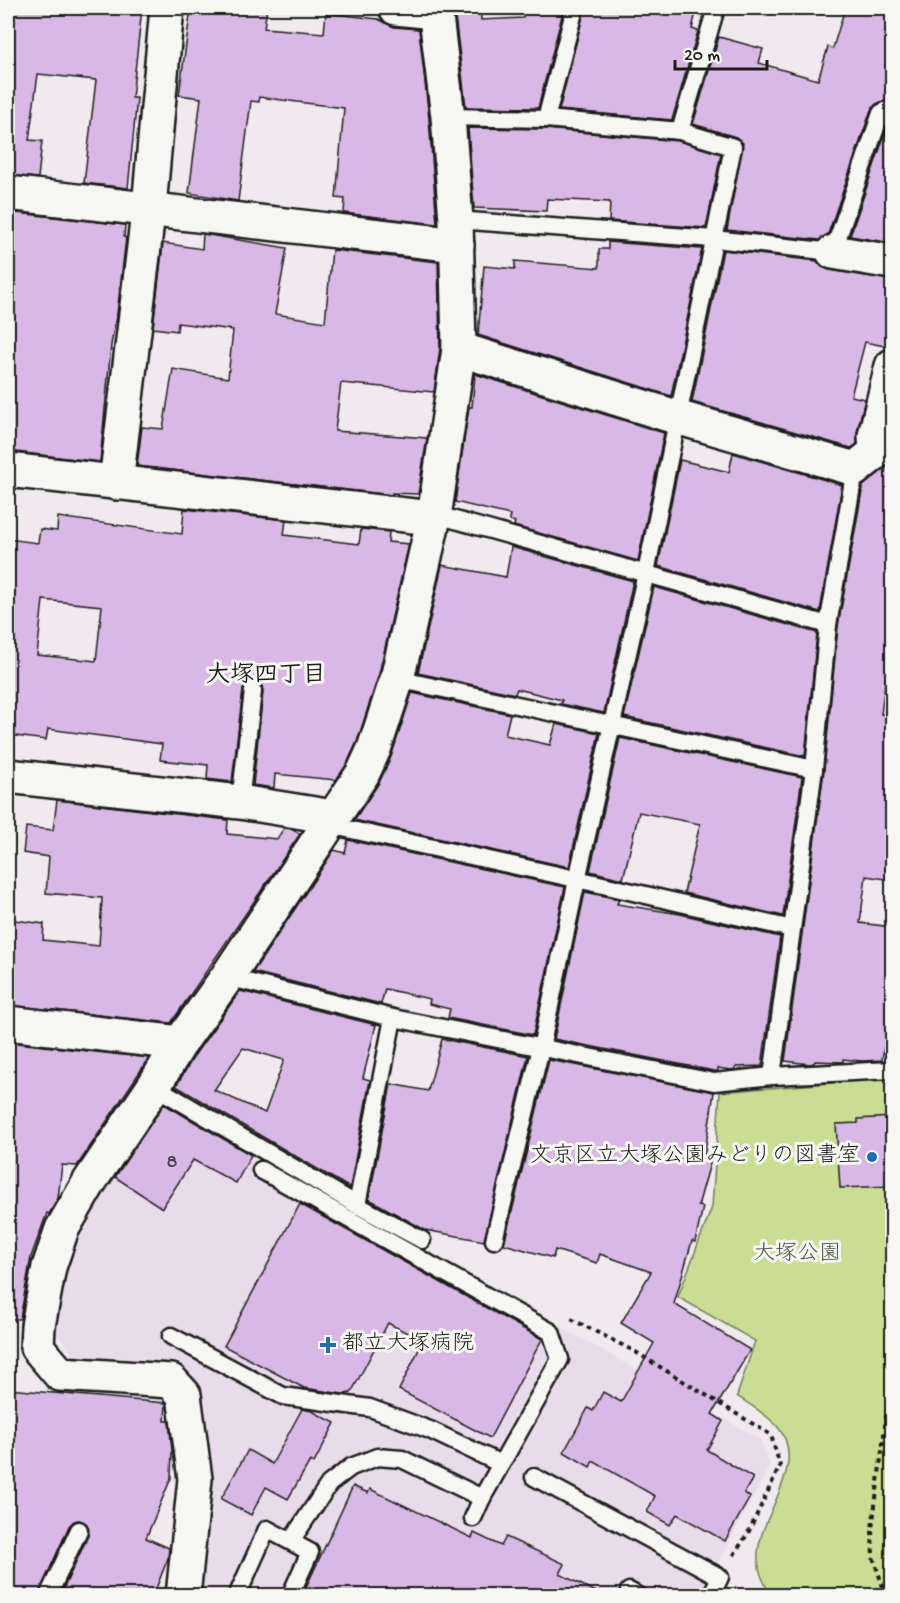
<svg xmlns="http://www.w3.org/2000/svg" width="900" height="1603" font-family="'Gochi Hand','Klee One',sans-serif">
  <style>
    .built { fill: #e9dbec }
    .green { fill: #cade93; stroke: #737d58; stroke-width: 1.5 }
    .building { fill: #d9b8e5; stroke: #1c1c1c; stroke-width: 1.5; fill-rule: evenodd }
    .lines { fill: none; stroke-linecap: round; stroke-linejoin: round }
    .service-casing { stroke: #1c1c1c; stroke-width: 21 }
    .minor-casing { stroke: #1c1c1c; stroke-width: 38 }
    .path { stroke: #1c1c1c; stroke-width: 4; stroke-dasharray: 4.5 4.5; stroke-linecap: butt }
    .service { stroke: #f6f6f2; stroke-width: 16 }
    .minor { stroke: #f6f6f2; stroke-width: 33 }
    .poi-dot { fill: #1f6fb2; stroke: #f6f6f2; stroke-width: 2 }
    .labels { text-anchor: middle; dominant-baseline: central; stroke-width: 6; stroke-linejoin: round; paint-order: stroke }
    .number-label { font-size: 20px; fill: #4b434e }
    .poi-label { font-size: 22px; fill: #1c1c1c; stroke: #f6f6f2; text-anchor: end }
    .park-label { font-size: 22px; fill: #505640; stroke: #f6f6f2 }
    .neighbourhood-label { font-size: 24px; font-weight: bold; fill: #1c1c1c; stroke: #f6f6f2 }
  </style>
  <rect width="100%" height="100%" fill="#f0eaef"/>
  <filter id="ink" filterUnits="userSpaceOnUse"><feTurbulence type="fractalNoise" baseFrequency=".0167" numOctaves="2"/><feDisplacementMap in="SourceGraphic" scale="12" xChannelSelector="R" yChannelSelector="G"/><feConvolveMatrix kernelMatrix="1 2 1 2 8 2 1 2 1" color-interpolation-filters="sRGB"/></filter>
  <g filter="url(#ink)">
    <polygon class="built" points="159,1101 760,1439 770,1466 701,1595 191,1595 201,1481 198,1382 173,1367 78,1362 52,1327 66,1238"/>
    <path class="green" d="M892,1078v517h-121c-7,-11 -12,-21 -13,-34 -4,-42 54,-95 19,-135 -11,-12 -26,-21 -40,-30l18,-55 -77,-44 34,-90 8,-115z"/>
    <g class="building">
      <polygon points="8,8 142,8 132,98 137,98 128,188 84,183 96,80 38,74 29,140 42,141 38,178 8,175"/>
      <polygon points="191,8 267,8 264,28 324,33 326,13 378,19 394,27 419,29 429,119 437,224 344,213 345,199 336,198 344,108 259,97 259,102 251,101 238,201 189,193 201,98 179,95"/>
      <polygon points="454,8 481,8 481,20 523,18 525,8 564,8 538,108 466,107"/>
      <polygon points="585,8 697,8 692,29 698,31 672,120 559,110"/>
      <polygon points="845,8 892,8 892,82 887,99 876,104 871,110 828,234 819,240 727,230 743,143 736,137 693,124 719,37 763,49 759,63 818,80 828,47 833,48"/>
      <polygon points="888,125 892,126 892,243 850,236"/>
      <polygon points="468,128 545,129 678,141 721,154 706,228 609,221 610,202 547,199 546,211 474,208"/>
      <polygon points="8,212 125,225 124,237 126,238 116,322 115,322 111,345 100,462 8,451"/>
      <polygon points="203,234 287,248 275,314 325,322 332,250 438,262 440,348 434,392 341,383 335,431 427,438 418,494 392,493 392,495 137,466 142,427 163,429 173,369 228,378 233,330 178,323 177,331 153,328 163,243 202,249"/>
      <polygon points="608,242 702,249 671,396 478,335 484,266 515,269 515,261 599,268 599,249 608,249"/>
      <polygon points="723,250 817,261 822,267 830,270 892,280 892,332 890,347 865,342 851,396 865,399 857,432 857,444 851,448 692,402"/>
      <polygon points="475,374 664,433 638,561 514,526 515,522 509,520 510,515 455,502 469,407 472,407"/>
      <polygon points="733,453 842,485 820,612 658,566 680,460 729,472"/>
      <polygon points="888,466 892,467 892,554 887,588 892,588 892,609 888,662 881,714 892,715 892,880 866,876 860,923 892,927 892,1049 884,1047 882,1060 862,1061 843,1059 843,1062 815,1061 814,1063 810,1064 785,1061 824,770 838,626 863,486"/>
      <path d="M184,509l102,11 -2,15 75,9 2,-15 28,3 -1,10 21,2 -30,130 -22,68 -10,22 -11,16 -61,-6 -1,14 -21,-3 10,-93 -1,-6 -7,-5 -7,1 -5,8 -11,92 -25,-3 1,-14 -48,-5 2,-16 -114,-15 -2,11 -38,-5v-196l30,4 2,-14 17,2 1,-14 124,17zM43,600l59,6 -6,55 -59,-6z"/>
      <polygon points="511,547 633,581 604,713 561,704 562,700 517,689 515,694 418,673 442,565 506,577"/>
      <polygon points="654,587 817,633 805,756 624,717"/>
      <polygon points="412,693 510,714 505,735 550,745 556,724 599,733 569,867 354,820 379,783 391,757"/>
      <polygon points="620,738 802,777 783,916 684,893 700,824 639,812 623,879 590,871"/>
      <polygon points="57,800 228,820 227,834 277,839 284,828 292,829 300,834 171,1023 8,1005 8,919 44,924 43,940 99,946 102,898 46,893 49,857 23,853 26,827 53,830"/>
      <polygon points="348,840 565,887 533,1035 448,1018 450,1009 429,1004 430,999 385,989 381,1004 253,972 334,850 345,853"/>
      <polygon points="585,892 619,899 617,904 680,914 780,937 762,1066 736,1067 736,1069 731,1070 718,1068 718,1071 714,1071 554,1039"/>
      <path d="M240,991l136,34 -13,53 7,2 -20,108 -174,-102 20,-33zM243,1048l41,12 -19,53 -51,-23z"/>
      <polygon points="442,1039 528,1056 484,1241 425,1230 369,1199 391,1084 428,1091"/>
      <polygon points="8,1042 149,1058 77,1166 62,1165 58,1198 49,1214 47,1213 31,1257 20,1319 8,1319"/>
      <polygon points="549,1060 714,1092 704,1158 711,1160 698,1206 703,1207 695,1242 692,1241 674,1304 750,1350 712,1414 723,1421 707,1450 753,1478 744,1493 750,1497 725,1541 677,1514 670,1525 647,1512 655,1496 593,1461 590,1467 564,1452 588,1408 593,1411 603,1392 621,1402 654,1343 621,1323 651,1272 600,1254 597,1263 555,1250 553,1258 504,1244"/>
      <polygon points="164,1104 251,1155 236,1183 193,1160 162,1208 115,1177"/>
      <polygon points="892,1117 892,1186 840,1188 836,1124 858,1123 858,1119"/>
      <polygon points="300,1204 542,1339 490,1438 399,1390 423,1341 388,1323 351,1393 343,1394 304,1388 224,1346"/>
      <polygon points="8,1389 166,1403 165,1421 169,1421 172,1450 171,1478 146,1538 169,1548 168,1558 153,1596 60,1596 89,1534 87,1524 79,1520 74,1521 69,1526 38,1596 22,1596 8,1588"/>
      <polygon points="302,1409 312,1411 335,1423 314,1463 310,1461 288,1499 266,1487 251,1515 221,1499 248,1450 272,1464"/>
      <polygon points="353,1486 368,1493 370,1489 472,1538 474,1533 501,1546 506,1537 565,1564 560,1574 604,1596 302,1596"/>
    </g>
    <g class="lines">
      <g class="service-casing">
        <g id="service">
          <polyline points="448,117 546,119 680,131 733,147 646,573 577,880 541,1048 494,1240"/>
          <polyline points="546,119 575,8"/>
          <polyline points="680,131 716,8"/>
          <polyline points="456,220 714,239 833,252 881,113 892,108"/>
          <polyline points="434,517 448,518 828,625"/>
          <polyline points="397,679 814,769"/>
          <polyline points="240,802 253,691"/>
          <polyline points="329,821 338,827 590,882 792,929"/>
          <polyline points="227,977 393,1018 714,1082 772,1076 892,1070"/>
          <polyline points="772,1076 814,769 828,625 855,469"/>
          <polyline points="154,1086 357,1205 422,1240"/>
          <polyline points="261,1170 551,1332 560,1359 482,1498 473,1518"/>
          <polyline points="357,1205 393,1018"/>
          <polyline points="171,1336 283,1396 370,1408 430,1430 501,1464"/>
          <polyline points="534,1477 720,1577 711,1596"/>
          <polyline points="291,1541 329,1484 351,1467 377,1457 402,1459 482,1498"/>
          <polyline points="629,1591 638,1596"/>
          <polyline points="48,1596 79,1530"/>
          <polyline points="237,1596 267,1529 310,1552 290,1596"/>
        </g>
      </g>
      <g class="minor-casing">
        <g id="minor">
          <polyline points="396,8 435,12"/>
          <polyline points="8,193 457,245"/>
          <polyline points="833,252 892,262"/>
          <polyline points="459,349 666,414 855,469 876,452 875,436 892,366"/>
          <polyline points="8,470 423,517 434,517"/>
          <polyline points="116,483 150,196 167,8"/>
          <polyline points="8,776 240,802 321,815 329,821"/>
          <polyline points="8,1023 180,1043"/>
          <polyline points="183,1596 195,1479 184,1395 171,1381 60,1374 37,1347 38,1326 49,1267 62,1229 90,1181 154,1086 180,1043 227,977 363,773 374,749 397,679 434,517 459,349 456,220 448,117 435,8"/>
        </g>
      </g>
      <g class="path">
        <polyline points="571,1319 634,1351 771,1435 780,1466 748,1533 732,1558"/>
        <polyline points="886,1596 873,1557 872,1529 892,1372"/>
      </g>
      <use href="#service" class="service"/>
      <use href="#minor" class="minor"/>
    </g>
  </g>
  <g class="poi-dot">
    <circle cx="872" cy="1157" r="6"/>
    <path d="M325 1336h6v6h6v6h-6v6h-6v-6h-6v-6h6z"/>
  </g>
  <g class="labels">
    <g class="number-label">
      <text x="172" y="1163">8</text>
    </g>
    <g class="poi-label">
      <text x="860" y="1157">文京区立大塚公園みどりの図書室</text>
      <text x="342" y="1345" text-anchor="start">都立大塚病院</text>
    </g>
    <g class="park-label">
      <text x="797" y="1255">大塚公園</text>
    </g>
    <g class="neighbourhood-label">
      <text x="266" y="676">大塚四丁目</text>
    </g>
  </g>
  <rect width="900" height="1603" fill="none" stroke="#f6f6f2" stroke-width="30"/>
  <rect x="15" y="15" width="870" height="1573" fill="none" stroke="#1c1c1c" stroke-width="2" filter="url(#ink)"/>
  <path d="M675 60v9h92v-9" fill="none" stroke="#1c1c1c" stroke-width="3"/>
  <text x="684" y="60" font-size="18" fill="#1c1c1c" stroke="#f6f6f2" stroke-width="4.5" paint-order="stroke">20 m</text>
</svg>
